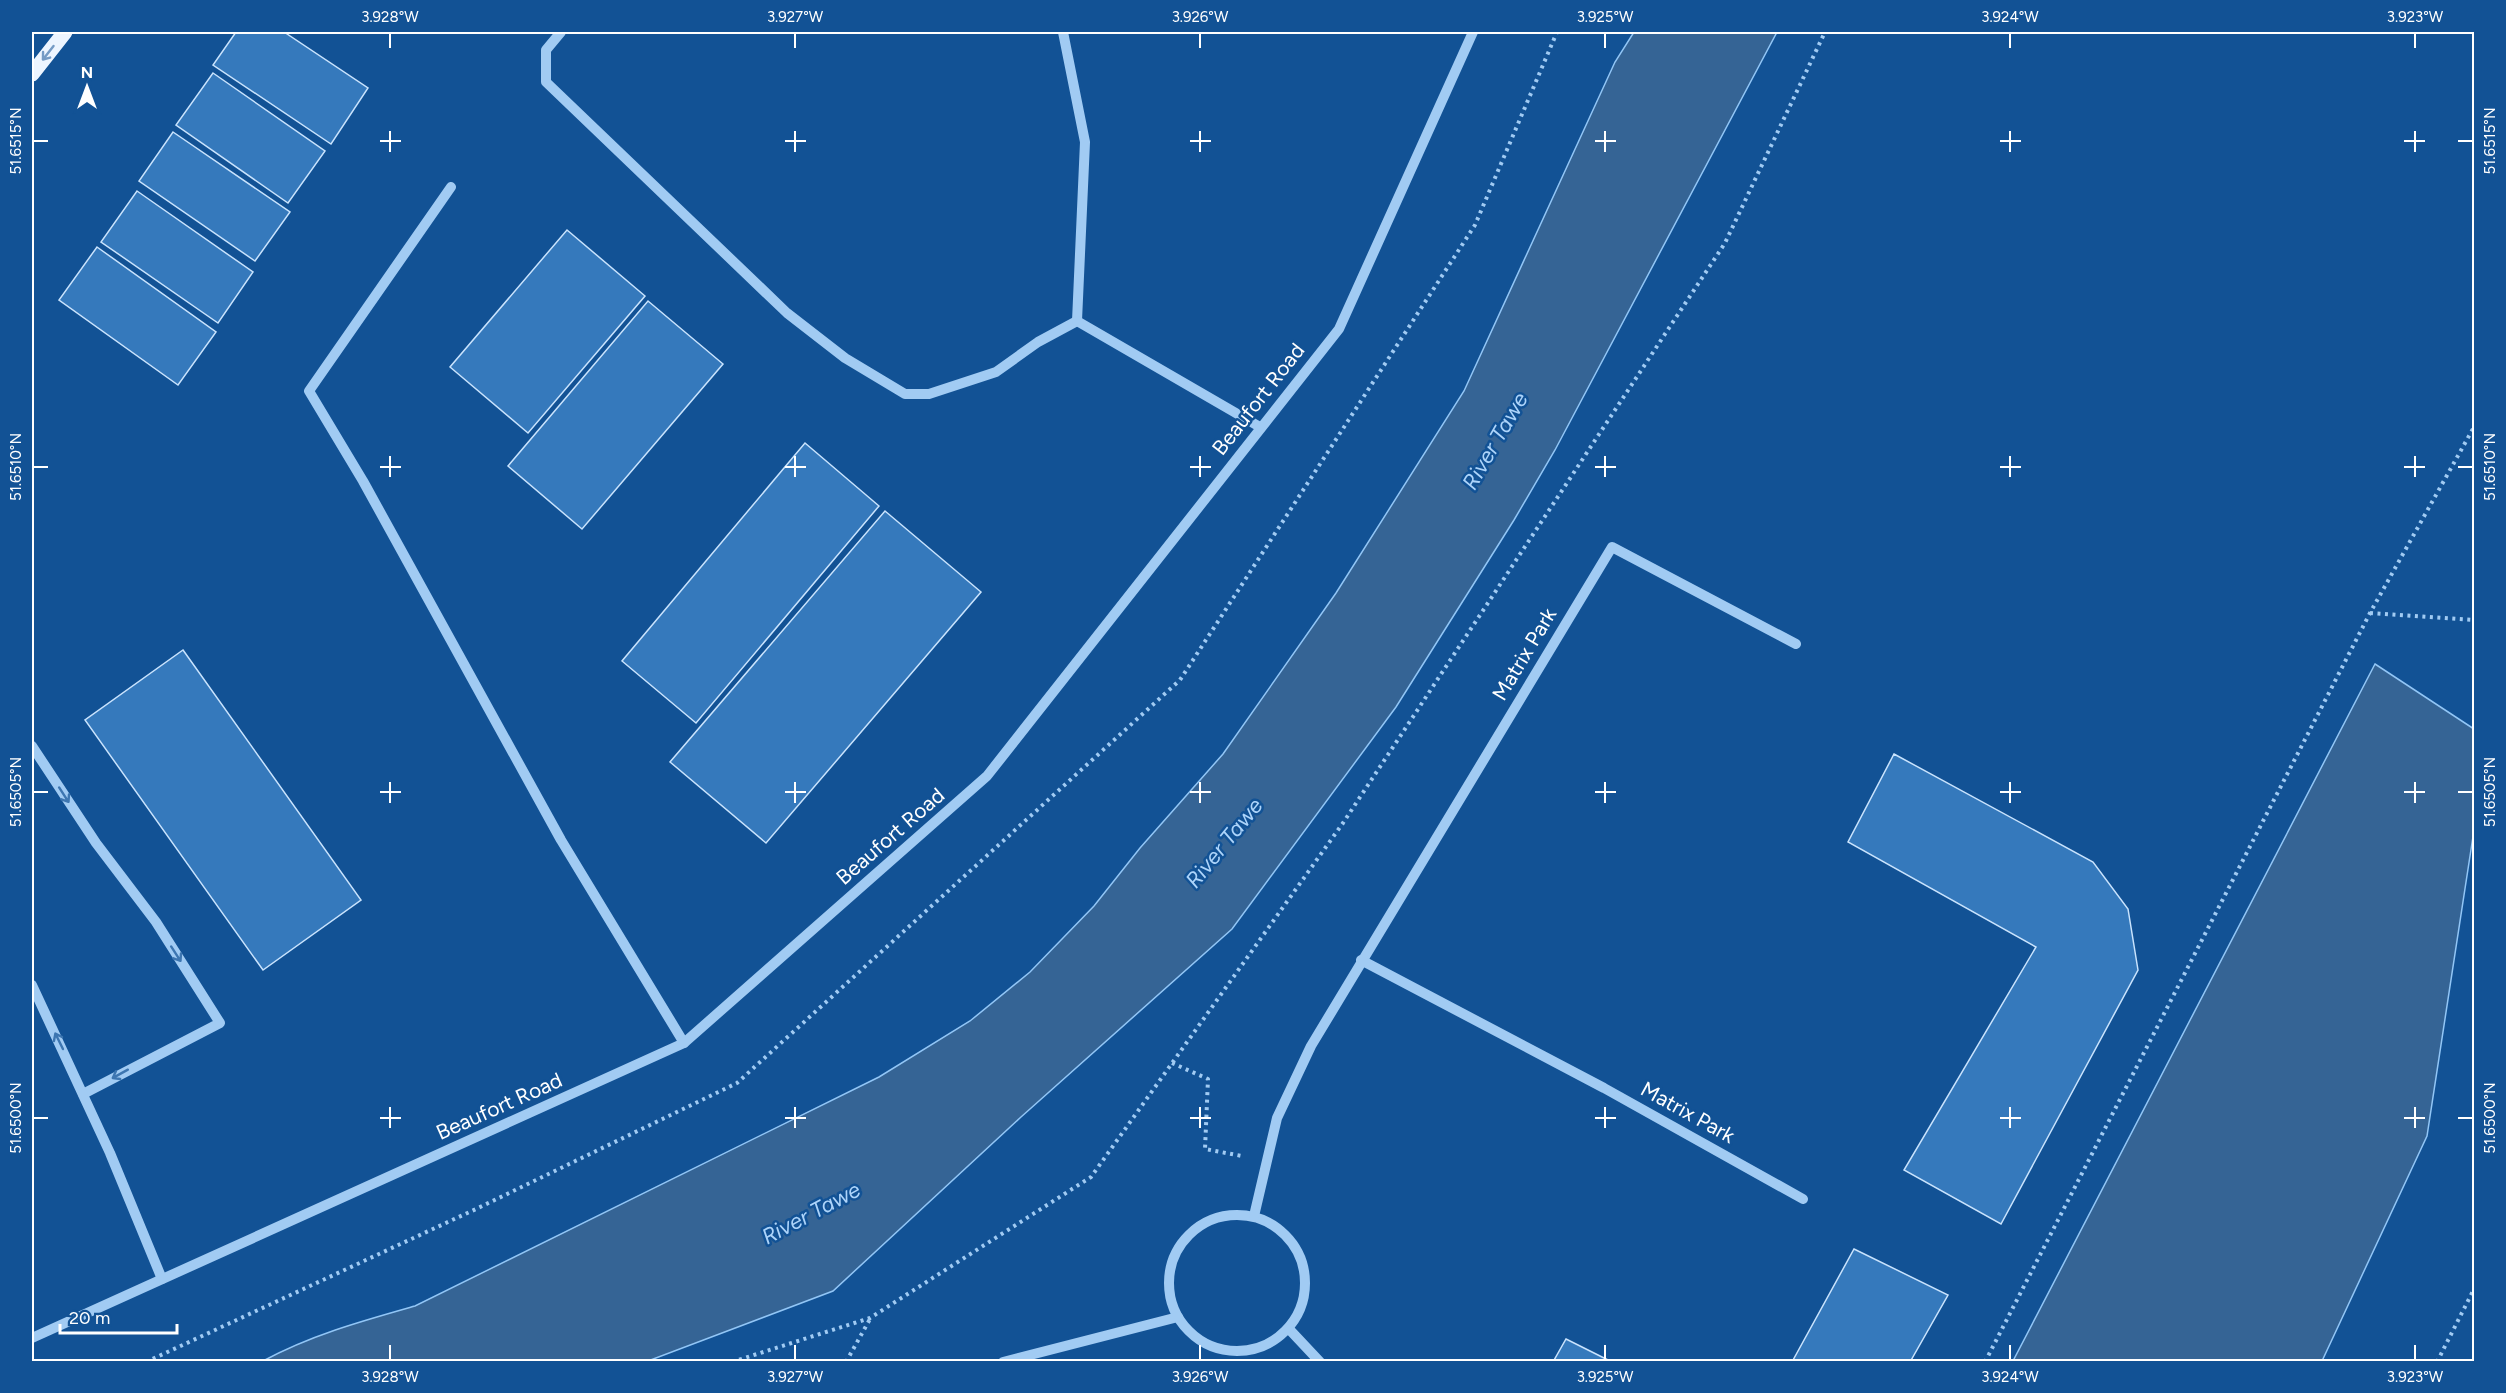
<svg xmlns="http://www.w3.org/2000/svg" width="2506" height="1393" font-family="Figtree,sans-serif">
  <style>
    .water { fill: #356495; stroke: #92c6f6; stroke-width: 1.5 }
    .building { fill: #3579bc; stroke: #c9e3fd; stroke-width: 1.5 }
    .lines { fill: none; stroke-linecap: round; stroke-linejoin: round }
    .path { stroke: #a1cbf3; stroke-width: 4; stroke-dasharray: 3 4.5; stroke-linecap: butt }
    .minor { stroke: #a1cbf3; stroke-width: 10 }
    .major { stroke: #edf5ff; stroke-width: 15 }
    .oneway { stroke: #759bc5 }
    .oneway2 { stroke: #3d76b1 }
    .ticks { fill: none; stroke: #fff; stroke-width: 2 }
    .labels { text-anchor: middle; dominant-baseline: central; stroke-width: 5; stroke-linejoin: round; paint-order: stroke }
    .street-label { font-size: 21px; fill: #fff; stroke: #125295 }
    .water-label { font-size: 22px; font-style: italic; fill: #add4fa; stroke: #125295 }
    .neatline { fill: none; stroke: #fff; stroke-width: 2 }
    .ticks-label { font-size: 15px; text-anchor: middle; fill: #fff }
  </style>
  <rect width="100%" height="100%" fill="#125295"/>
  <g class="water">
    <path d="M1634,32h143l-222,418 -41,70 -118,187 -164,222 -211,188 -188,174 -185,70h-385c48,-26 99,-40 152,-55l464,-229 91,-56 60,-49 64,-66 46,-58 83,-94 113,-161 128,-202 151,-329z"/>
    <polygon points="2375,664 2474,729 2474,830 2427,1136 2322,1361 2013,1361"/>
  </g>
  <g class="building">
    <polygon points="236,32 284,32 368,88 331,144 213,65"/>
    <polygon points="213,73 325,151 288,203 176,125"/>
    <polygon points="173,132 290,212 255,261 139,181"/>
    <polygon points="137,191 253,272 218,323 101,242"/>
    <polygon points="567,230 645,296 528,433 450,367"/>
    <polygon points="97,247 216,332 178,385 59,300"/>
    <polygon points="648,301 723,364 582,529 508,466"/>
    <polygon points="805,443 879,506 696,723 622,661"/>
    <polygon points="885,511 981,592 766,843 670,762"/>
    <polygon points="183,650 361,900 263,970 85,720"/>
    <polygon points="1894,754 2093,862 2128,909 2138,970 2001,1224 1904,1170 2036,947 1848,842"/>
    <polygon points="1854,1249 1948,1295 1910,1362 1792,1362"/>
    <polygon points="1566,1339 1612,1362 1553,1362"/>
  </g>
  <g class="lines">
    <g class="path">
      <polyline points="2370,613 2474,620"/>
      <polyline points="1172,1063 1208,1079 1205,1149 1242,1156"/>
      <polyline points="146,1362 476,1209 737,1083 1180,680 1475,225 1557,32"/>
      <polyline points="732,1362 870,1318 1091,1177 1343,823 1725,243 1825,32"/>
      <polyline points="846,1362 870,1319"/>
      <polyline points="1985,1362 2370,613 2474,427"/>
      <polyline points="2437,1362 2474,1289"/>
    </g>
    <g class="minor">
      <polyline points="561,32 546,50 546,82 787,313 845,358 905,394 929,394 996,372 1038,342 1077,321"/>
      <polyline points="1063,32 1085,142 1077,321"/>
      <polyline points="451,187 309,391 363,481 561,840 684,1043"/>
      <polyline points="1077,321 1260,427"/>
      <polyline points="32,746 96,843 156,922 220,1023 83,1094"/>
      <polyline points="1361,960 1604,1088 1803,1199"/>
      <polyline points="32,985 110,1153 162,1279"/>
      <circle cx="1237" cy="1283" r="68"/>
      <polyline points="1254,1216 1277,1118 1311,1046 1612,547 1796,644"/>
      <polyline points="1289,1329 1320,1362"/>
      <polyline points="32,1338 684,1043 987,776 1339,329 1473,32"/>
      <polyline points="1003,1362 1178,1317"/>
    </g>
    <polyline class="major" points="32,74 65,32"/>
  </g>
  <defs><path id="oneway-shaft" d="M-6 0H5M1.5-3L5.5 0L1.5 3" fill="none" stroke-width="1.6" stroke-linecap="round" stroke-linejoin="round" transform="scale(1.5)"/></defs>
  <use class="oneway" href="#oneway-shaft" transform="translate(48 53) rotate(128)"/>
  <g class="oneway2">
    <use href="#oneway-shaft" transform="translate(64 795) rotate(57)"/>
    <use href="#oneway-shaft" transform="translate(176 954) rotate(57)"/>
    <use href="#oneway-shaft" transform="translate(59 1041) rotate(-116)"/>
    <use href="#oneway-shaft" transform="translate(120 1074) rotate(151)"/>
  </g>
  <path class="ticks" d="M390,33v15M795,33v15M1200,33v15M1605,33v15M2010,33v15M2415,33v15M390,131v21M795,131v21M1200,131v21M1605,131v21M2010,131v21M2415,131v21M33,141h15M380,141h21M785,141h21M1190,141h21M1595,141h21M2000,141h21M2404,141h21M2458,141h15M390,456v21M795,456v21M1200,456v21M1605,456v21M2010,456v21M2415,456v21M33,467h15M380,467h21M785,467h21M1190,467h21M1595,467h21M2000,467h21M2404,467h21M2458,467h15M390,782v21M795,782v21M1200,782v21M1605,782v21M2010,782v21M2415,782v21M33,792h15M380,792h21M785,792h21M1190,792h21M1595,792h21M2000,792h21M2404,792h21M2458,792h15M390,1107v21M795,1107v21M1200,1107v21M1605,1107v21M2010,1107v21M2415,1107v21M33,1118h15M380,1118h21M785,1118h21M1190,1118h21M1595,1118h21M2000,1118h21M2404,1118h21M2458,1118h15M390,1345v15M795,1345v15M1200,1345v15M1605,1345v15M2010,1345v15M2415,1345v15"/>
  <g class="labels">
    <g class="street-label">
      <text transform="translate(1258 399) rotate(-52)">Beaufort Road</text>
      <text transform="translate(1524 654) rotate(-59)">Matrix Park</text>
      <text transform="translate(890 836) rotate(-41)">Beaufort Road</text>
      <text transform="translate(499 1106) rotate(-24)">Beaufort Road</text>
      <text transform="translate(1688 1112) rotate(29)">Matrix Park</text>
    </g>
    <g class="water-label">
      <text transform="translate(1495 441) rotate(-60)">River Tawe</text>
      <text transform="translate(1224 843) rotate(-51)">River Tawe</text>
      <text transform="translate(811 1213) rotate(-28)">River Tawe</text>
    </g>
  </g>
  <rect width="2506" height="1393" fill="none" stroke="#125295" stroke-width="66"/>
  <g transform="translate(87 87)" stroke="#125295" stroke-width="4.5" paint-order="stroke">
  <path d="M0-4.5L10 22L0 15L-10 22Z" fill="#ffffff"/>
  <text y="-9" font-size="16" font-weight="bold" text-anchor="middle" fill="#ffffff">N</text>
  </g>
  <path d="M60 1324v9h117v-9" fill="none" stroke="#ffffff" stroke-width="3"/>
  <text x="69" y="1324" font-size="18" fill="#ffffff" stroke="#125295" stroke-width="4.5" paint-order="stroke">20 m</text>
  <rect x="33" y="33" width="2440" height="1327" class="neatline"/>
  <g class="ticks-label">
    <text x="390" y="22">3.928°W</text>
    <text x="795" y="22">3.927°W</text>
    <text x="1200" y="22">3.926°W</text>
    <text x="1605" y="22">3.925°W</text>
    <text x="2010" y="22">3.924°W</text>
    <text x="2415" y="22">3.923°W</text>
    <text transform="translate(16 141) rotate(-90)" y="5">51.6515°N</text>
    <text transform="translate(2490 141) rotate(-90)" y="5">51.6515°N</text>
    <text transform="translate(16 467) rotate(-90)" y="5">51.6510°N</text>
    <text transform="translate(2490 467) rotate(-90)" y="5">51.6510°N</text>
    <text transform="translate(16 792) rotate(-90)" y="5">51.6505°N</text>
    <text transform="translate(2490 792) rotate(-90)" y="5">51.6505°N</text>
    <text transform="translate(16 1118) rotate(-90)" y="5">51.6500°N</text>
    <text transform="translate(2490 1118) rotate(-90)" y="5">51.6500°N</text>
    <text x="390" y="1382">3.928°W</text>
    <text x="795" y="1382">3.927°W</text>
    <text x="1200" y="1382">3.926°W</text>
    <text x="1605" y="1382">3.925°W</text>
    <text x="2010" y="1382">3.924°W</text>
    <text x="2415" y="1382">3.923°W</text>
  </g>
</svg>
